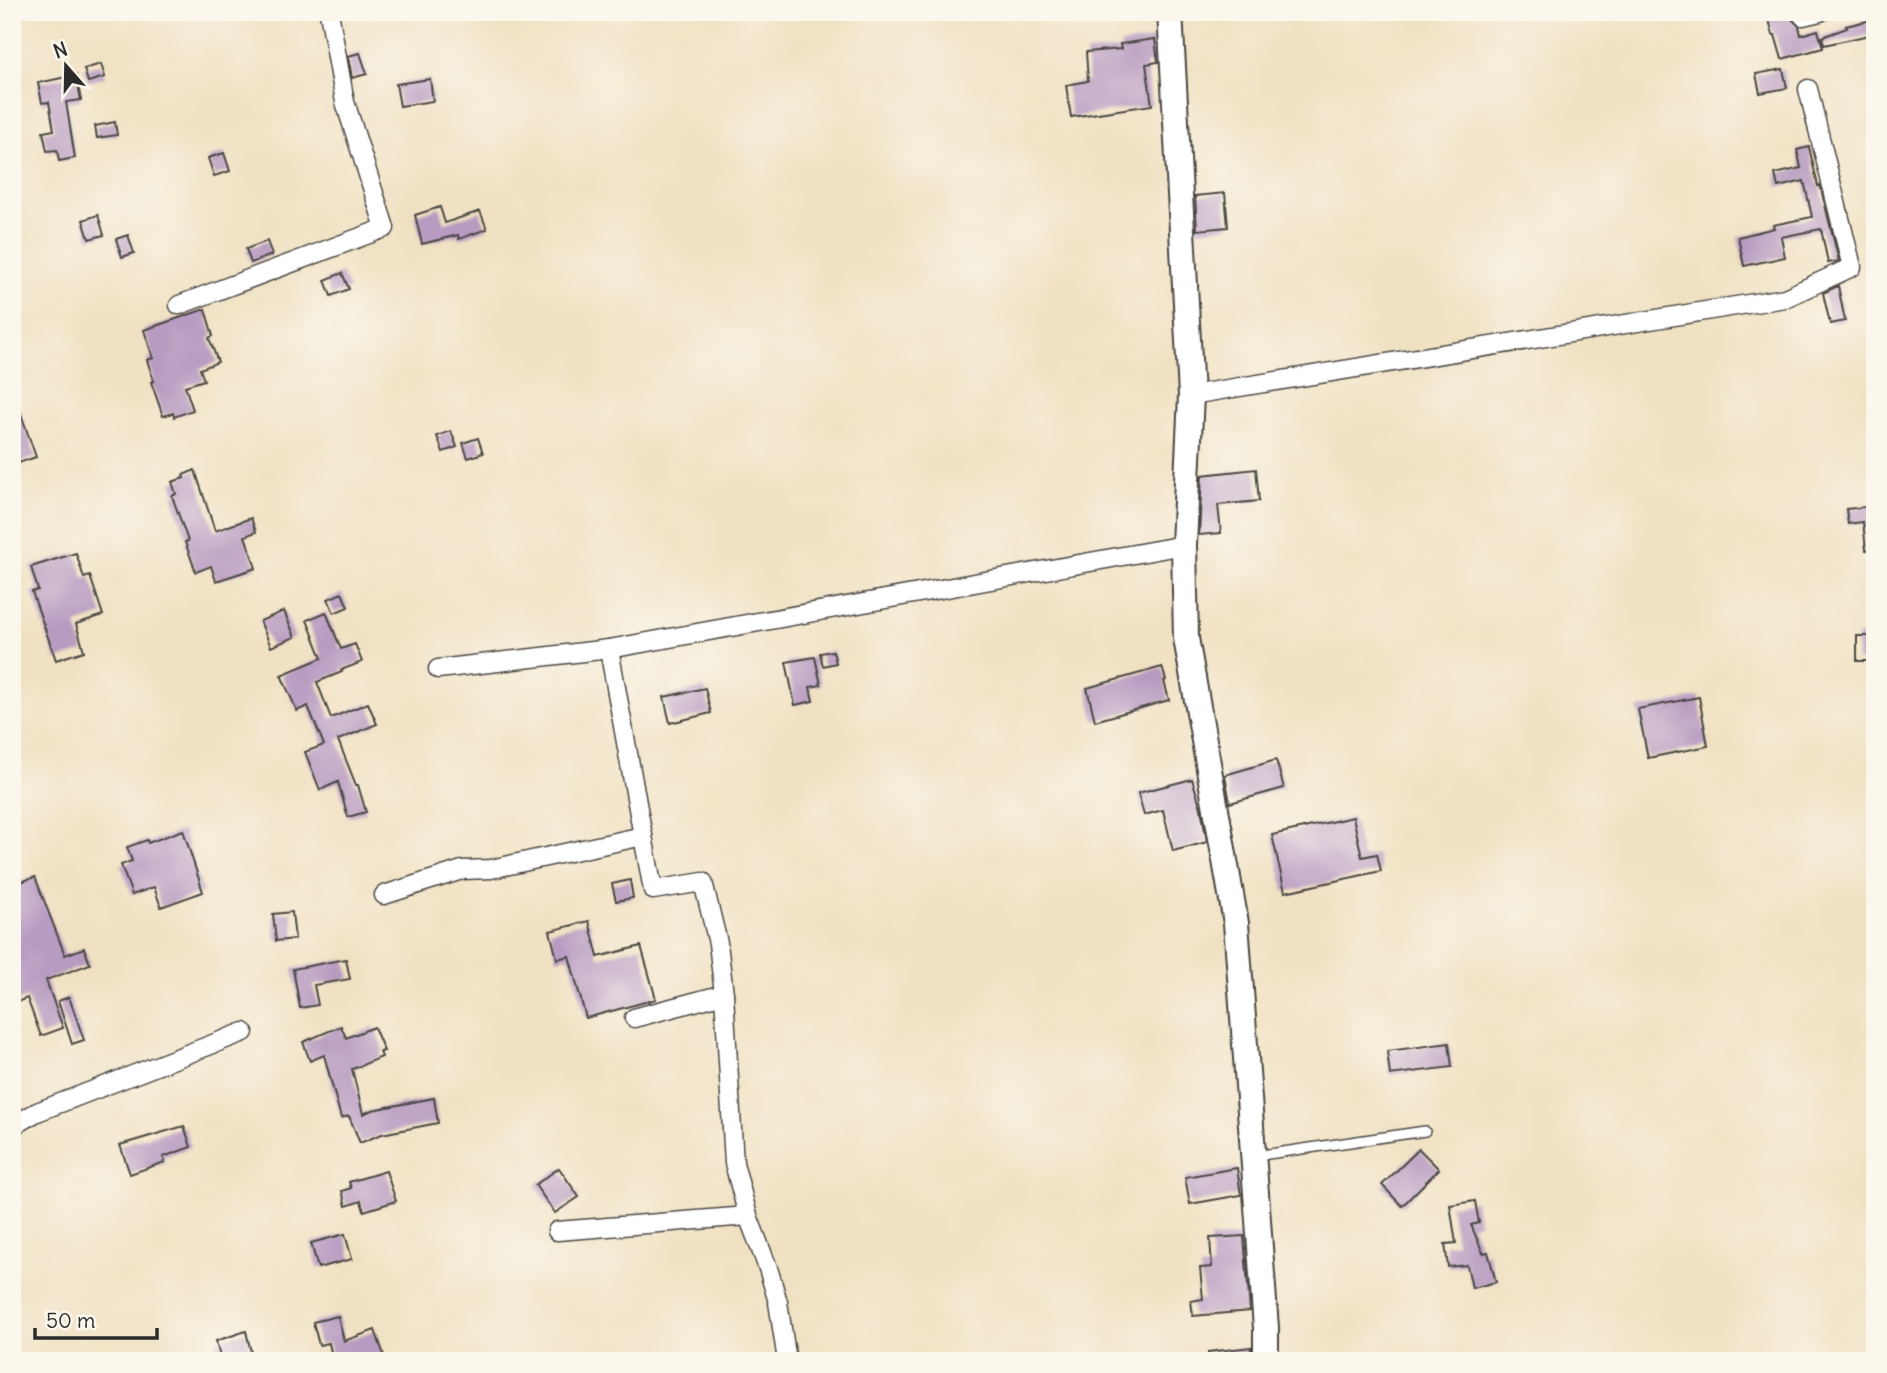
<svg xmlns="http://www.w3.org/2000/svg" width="1887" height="1373" font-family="Delius,sans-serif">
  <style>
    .building { fill: #b89bc1 }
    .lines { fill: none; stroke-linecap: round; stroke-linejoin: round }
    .lane-casing { stroke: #494642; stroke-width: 12 }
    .street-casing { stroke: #494642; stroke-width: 21 }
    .secondary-casing { stroke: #494642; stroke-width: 28 }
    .lane { stroke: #fff; stroke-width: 9 }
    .street { stroke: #fff; stroke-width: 18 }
    .secondary { stroke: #fff; stroke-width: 24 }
  </style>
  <rect width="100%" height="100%" fill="#fbf7ec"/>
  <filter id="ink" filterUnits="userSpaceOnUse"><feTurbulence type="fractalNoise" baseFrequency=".0143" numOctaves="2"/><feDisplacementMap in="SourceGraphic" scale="14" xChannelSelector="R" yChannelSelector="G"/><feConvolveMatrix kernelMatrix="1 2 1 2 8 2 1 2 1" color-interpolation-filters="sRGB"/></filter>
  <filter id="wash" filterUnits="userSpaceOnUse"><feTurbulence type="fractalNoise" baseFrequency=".00686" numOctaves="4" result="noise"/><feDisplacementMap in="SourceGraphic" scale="28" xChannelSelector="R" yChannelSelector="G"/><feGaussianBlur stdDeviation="1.57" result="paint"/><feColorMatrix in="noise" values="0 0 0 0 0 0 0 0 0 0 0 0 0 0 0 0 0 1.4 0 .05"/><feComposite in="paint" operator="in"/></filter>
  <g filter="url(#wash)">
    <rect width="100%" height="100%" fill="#f0e1c2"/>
    <g id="blocks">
      <g class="building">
        <polygon points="1767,12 1791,12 1792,19 1799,26 1801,35 1818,30 1823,48 1782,59 1775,35 1773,35"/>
        <polygon points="1871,20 1874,34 1824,45 1822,37 1847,28 1846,26"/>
        <polygon points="1155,39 1158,62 1146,64 1152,105 1071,117 1066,85 1088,81 1086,52 1121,49 1120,44"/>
        <polygon points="360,53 367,74 352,78 348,56"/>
        <polygon points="101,64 105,77 88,82 84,69"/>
        <polygon points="1783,69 1787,88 1760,93 1756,74"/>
        <polygon points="76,75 81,100 66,102 75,158 59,161 57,150 47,151 43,132 54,130 49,102 42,103 38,83"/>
        <polygon points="430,79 433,101 400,106 396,84"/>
        <polygon points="115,122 117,135 97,138 95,126"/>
        <polygon points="1809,147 1818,186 1820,185 1839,261 1828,263 1821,229 1781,237 1785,257 1744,266 1738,237 1774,228 1773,225 1812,217 1804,181 1778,187 1775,174 1801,168 1797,150"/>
        <polygon points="224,153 230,171 214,176 208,158"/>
        <polygon points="1225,193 1228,227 1197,230 1195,196"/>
        <polygon points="440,207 445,223 480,211 487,229 459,239 458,235 422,244 415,215"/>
        <polygon points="98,215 104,235 89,239 83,220"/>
        <polygon points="128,235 134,253 122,257 116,239"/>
        <polygon points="267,241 272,255 251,263 246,249"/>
        <polygon points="342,273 349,289 331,296 325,280"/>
        <polygon points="1838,286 1845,321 1830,324 1823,293"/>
        <polygon points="205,309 213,336 209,338 218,362 200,369 204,380 185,386 193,410 174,417 173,413 163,416 151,382 154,381 147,360 153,358 144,330"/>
        <polygon points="14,394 36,457 12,465 12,395"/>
        <polygon points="451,431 457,447 443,452 437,436"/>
        <polygon points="478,438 483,453 468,458 463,443"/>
        <polygon points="1256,469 1259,501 1218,505 1221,533 1199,535 1202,475"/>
        <polygon points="195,470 215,531 251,518 256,532 245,536 256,568 216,581 211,566 196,572 185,542 188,541 172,496 176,494 172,482 184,478 183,475"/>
        <polygon points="1875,506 1875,549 1866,550 1863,522 1848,524 1846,509"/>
        <polygon points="76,553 84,578 90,576 103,615 76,624 84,651 56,660 32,592 38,590 31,567"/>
        <polygon points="342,593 348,607 334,613 328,599"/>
        <polygon points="284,611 295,637 271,647 260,621"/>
        <polygon points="326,612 341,649 355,644 362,662 341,670 342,672 317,682 331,718 368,703 377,724 338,740 356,785 358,785 366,812 348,817 338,782 320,790 305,752 324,745 308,706 297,711 281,675 322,658 307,620"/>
        <rect x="1857" y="636" width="18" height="25"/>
        <polygon points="833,651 836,663 823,666 820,653"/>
        <polygon points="815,657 821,685 810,687 813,701 795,705 786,662"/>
        <polygon points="1162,667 1166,680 1164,681 1169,700 1095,721 1087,688"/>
        <polygon points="705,688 711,713 670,723 664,697"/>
        <polygon points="1699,697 1708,746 1648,758 1638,709"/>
        <polygon points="1276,760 1284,788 1230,803 1225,775"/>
        <polygon points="1192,779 1201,808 1207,842 1173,851 1163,810 1144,815 1138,793"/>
        <polygon points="1353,817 1362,857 1377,854 1381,871 1285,892 1272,835"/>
        <polygon points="183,830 203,892 161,907 154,887 132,895 121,865 132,861 127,847 147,840 148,843"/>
        <polygon points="35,877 65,955 84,948 90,964 46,980 63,1028 41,1036 27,998 12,1004 12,885"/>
        <polygon points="630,880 633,898 616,901 612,884"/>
        <polygon points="292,912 295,939 276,941 273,914"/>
        <polygon points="589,921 598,957 641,946 656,999 586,1018 569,956 557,959 550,931"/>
        <polygon points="346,959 350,979 314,985 318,1005 300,1008 293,969"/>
        <polygon points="69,997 84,1040 72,1044 58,1001"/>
        <polygon points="341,1026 346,1038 374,1027 384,1051 380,1052 382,1057 352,1069 363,1114 372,1110 434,1098 438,1123 382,1134 360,1143 349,1116 341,1118 324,1055 310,1061 303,1042"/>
        <polygon points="1449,1043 1452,1067 1390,1075 1387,1051"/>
        <polygon points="184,1126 191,1147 163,1157 165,1162 130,1174 120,1145"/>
        <polygon points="1419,1149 1439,1169 1402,1206 1382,1185"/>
        <polygon points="559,1168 579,1197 555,1213 535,1185"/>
        <polygon points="1237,1168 1241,1195 1190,1204 1185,1177"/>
        <polygon points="386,1171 396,1201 364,1211 361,1201 346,1206 342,1191 351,1188 349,1182"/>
        <polygon points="1475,1201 1479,1223 1471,1225 1483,1253 1488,1252 1496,1282 1472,1288 1467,1265 1448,1267 1445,1244 1456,1243 1450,1205"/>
        <polygon points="345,1234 352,1259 318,1268 311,1243"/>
        <polygon points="1244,1236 1250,1311 1193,1316 1191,1301 1203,1299 1200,1268 1212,1267 1210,1238"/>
        <polygon points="338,1316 344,1341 375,1330 386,1361 365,1361 364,1355 333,1361 329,1343 319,1345 313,1322"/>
        <polygon points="246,1331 253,1361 221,1361 216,1341"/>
        <polygon points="1251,1347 1251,1361 1208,1361 1208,1352"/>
      </g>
    </g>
  </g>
  <g filter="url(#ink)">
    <use href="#blocks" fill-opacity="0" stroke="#494642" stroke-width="2"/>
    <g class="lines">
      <g class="lane-casing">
        <polyline id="lane" points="1255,1156 1425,1131"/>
      </g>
      <g class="street-casing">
        <g id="street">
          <polyline points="1802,12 1803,16 1820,12"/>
          <polyline points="179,305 385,228 345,102 329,12"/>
          <polyline points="1191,395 1785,298 1852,267 1808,89"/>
          <polyline points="609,649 1184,545"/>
          <polyline points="438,669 609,649 643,836"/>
          <polyline points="384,895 462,870 491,869 643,836 653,890 703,882 718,943 724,994 734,1163 748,1216 768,1268 778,1302 787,1361"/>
          <polyline points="634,1018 724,994"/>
          <polyline points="12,1126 37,1112 244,1032"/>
          <polyline points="557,1231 748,1216"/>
        </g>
      </g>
      <g class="secondary-casing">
        <polyline id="secondary" points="1170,12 1191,395 1184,545 1186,638 1236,923 1266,1328 1266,1361"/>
      </g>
      <use href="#lane" class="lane"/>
      <use href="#street" class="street"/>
      <use href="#secondary" class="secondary"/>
    </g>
  </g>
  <rect width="1887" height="1373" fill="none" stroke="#fbf7ec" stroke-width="42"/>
  <g transform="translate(66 66) rotate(340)" stroke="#fbf7ec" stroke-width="5" paint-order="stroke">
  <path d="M0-5L12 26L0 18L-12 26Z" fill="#2b2b2b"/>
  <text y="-10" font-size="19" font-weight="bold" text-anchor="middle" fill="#2b2b2b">N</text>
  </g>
  <path d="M35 1328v10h122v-10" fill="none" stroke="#2b2b2b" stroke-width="3.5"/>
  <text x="46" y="1328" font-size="21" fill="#2b2b2b" stroke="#fbf7ec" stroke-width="5" paint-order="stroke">50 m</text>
</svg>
